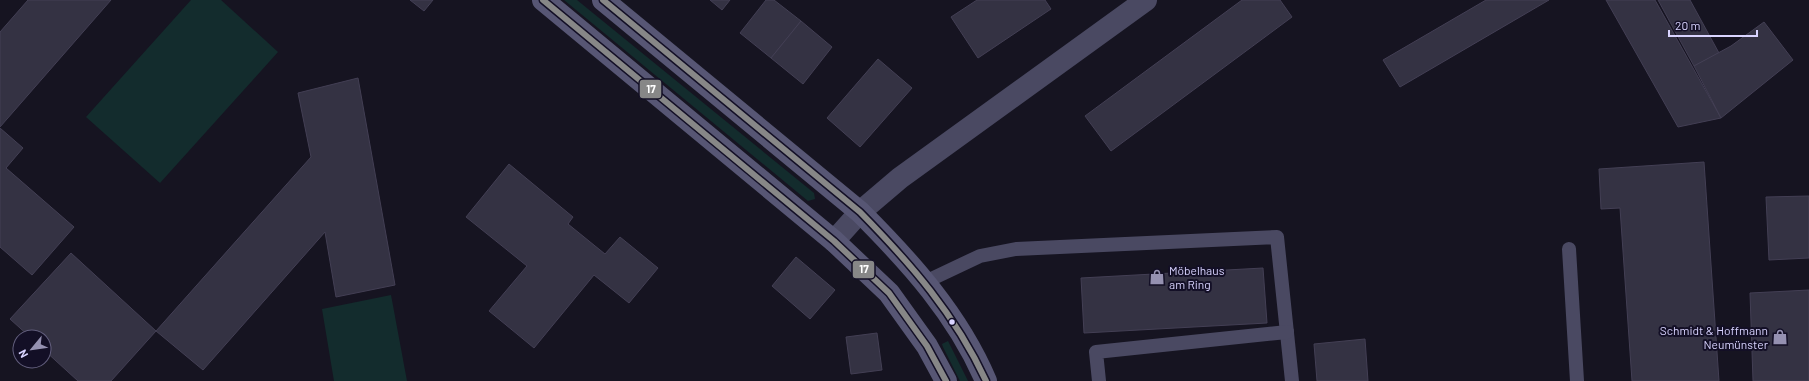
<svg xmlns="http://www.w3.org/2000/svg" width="1809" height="381" font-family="Barlow,sans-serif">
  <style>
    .green { fill: #132c2d }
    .building { fill: #343243; stroke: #433f54 }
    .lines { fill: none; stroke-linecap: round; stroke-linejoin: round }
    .lane { stroke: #4a4962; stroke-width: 14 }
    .street { stroke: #4a4962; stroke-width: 22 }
    .secondary { stroke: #575674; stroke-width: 22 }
    .bus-1-casing { stroke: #130f26; stroke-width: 9 }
    .bus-1 { stroke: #878787; stroke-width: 6 }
    .bus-dot { fill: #d9d4ff; stroke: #130f26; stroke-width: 1.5 }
    .labels { text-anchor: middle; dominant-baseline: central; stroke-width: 4; stroke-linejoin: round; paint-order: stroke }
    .poi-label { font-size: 12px; fill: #d9d4ff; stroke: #130f26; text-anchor: start }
    .line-badge { stroke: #130f26; stroke-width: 1.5 }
    .badge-label { font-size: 11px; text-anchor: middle; font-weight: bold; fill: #fff }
  </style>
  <rect width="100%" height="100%" fill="#161421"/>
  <g class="green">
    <polygon points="191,0 221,0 278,52 160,183 86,117"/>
    <polygon points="564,0 577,0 814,193 815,199 808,201"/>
    <polygon points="391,295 407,381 334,381 322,309"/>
    <polygon points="948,341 968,381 960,381 943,347 942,344"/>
  </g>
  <g class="building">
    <polygon points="28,0 111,0 0,127 0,32"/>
    <polygon points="410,0 433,0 424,11"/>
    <polygon points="710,0 730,0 722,10"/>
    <polygon points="766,0 774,0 801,21 771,58 740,33"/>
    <polygon points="977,0 1045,0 1051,9 978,58 951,17"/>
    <polygon points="1242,0 1280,0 1292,17 1111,151 1085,116"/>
    <polygon points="1486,0 1549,0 1400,87 1383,60"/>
    <polygon points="1606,0 1655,0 1721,118 1678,127"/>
    <polygon points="1658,0 1690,0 1719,53 1694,66"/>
    <polygon points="801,21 832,47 803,84 771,58"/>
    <polygon points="1764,22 1793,60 1721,118 1694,66 1731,46"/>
    <polygon points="878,59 912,88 860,147 827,118"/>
    <polygon points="358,78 395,285 336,297 325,232 203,370 156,331 311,157 298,93"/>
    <polygon points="0,128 23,148 6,168 74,227 32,275 0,247"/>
    <polygon points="1704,162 1719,381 1632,381 1620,208 1601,209 1599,169"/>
    <polygon points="509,164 573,217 568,224 605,254 620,237 658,268 629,303 594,275 534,348 489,311 527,266 466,217"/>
    <polygon points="1809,196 1809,258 1769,260 1766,197"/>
    <polygon points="71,253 156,331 111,381 78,381 44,350 44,337 30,337 10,319"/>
    <polygon points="796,257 835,290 810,319 772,286"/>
    <polygon points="1263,268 1267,323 1084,333 1081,278"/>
    <polygon points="1809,290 1809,381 1753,381 1750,293"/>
    <polygon points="877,333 882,370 851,374 846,337"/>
    <polygon points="1365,339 1368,381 1317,381 1314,344"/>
  </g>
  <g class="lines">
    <g class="lane">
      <polyline points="1569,249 1577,381"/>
      <polyline points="925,282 980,256 1016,249 1277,237 1292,381"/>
      <polyline points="1099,381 1096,352 1287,332"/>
    </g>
    <polyline class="street" points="834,241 860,212 900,178 1146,0"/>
    <g class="secondary">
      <polyline points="543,0 834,241 889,293 927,346 946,381"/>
      <path d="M603,0l257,212c50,50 98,103 126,169"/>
    </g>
    <g class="bus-1-casing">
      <g id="bus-1">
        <polyline points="543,0 834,241 889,293 927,346 946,381"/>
        <path d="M603,0l257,212c51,52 95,102 126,169"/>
      </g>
    </g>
    <use href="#bus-1" class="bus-1"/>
  </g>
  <defs>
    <g id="shop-bare" transform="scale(1.2)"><path d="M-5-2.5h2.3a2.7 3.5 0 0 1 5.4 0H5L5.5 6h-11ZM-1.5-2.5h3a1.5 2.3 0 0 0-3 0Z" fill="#9591b1" stroke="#130f26" stroke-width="2.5" paint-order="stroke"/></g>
  </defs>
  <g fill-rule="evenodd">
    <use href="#shop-bare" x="1157" y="277"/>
    <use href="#shop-bare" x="1780" y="337"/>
  </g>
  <circle class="bus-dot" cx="952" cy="322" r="3.5"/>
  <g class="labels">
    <g class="poi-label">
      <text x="1169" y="270">Möbelhaus<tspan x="1169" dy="14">am Ring</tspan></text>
      <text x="1768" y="330" text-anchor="end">Schmidt &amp; Hoffmann<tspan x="1768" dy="14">Neumünster</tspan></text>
    </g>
  </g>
  <g class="line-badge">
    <rect x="639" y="79" width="23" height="20" rx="4" fill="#878787"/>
    <rect x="852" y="260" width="23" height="19" rx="4" fill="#878787"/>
  </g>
  <g class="badge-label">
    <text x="651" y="93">17</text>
    <text x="864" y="273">17</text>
  </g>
  <g transform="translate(32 349) rotate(241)"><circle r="19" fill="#130f26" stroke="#625e7d"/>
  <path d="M0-3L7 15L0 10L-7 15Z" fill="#9591b1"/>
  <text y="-6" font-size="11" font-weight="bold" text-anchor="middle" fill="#d9d4ff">N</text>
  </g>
  <path d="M1669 30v6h88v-6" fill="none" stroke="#d9d4ff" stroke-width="2"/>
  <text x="1675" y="30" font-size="12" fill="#d9d4ff" stroke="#130f26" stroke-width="3" paint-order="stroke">20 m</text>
</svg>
